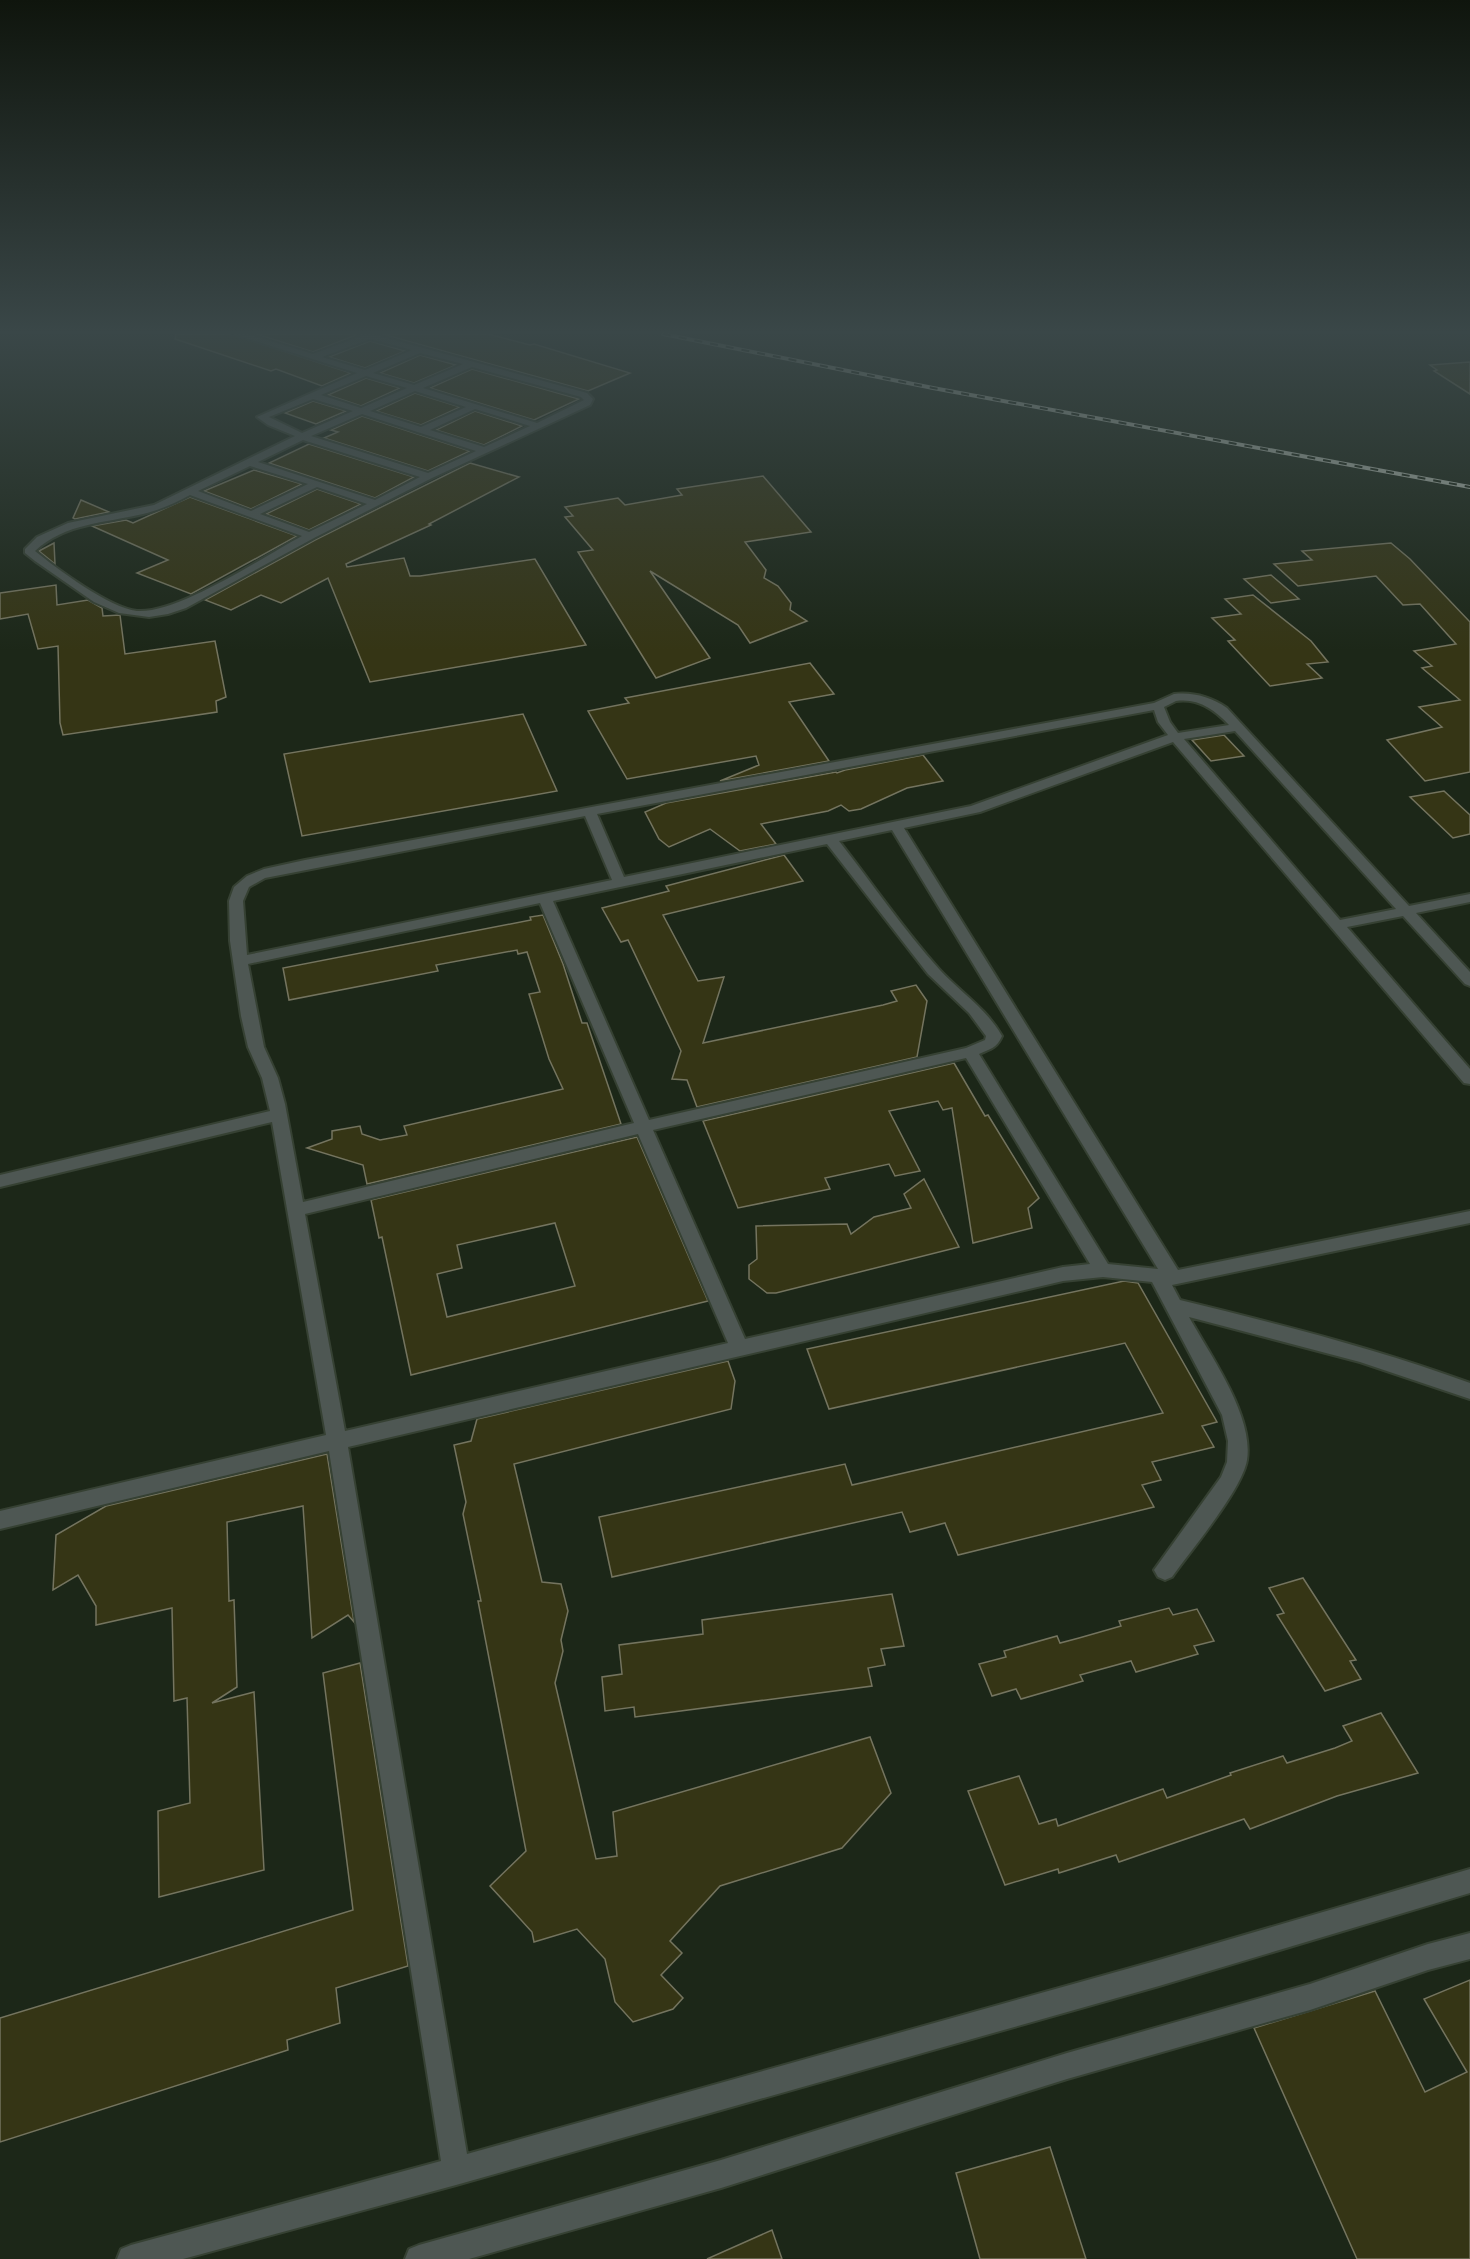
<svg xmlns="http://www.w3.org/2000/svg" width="1470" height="2259" font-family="Figtree,sans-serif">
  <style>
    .building { fill: #353515; stroke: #74745f; stroke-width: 1.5; fill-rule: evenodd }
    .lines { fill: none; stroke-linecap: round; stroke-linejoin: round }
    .minor-casing { stroke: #364133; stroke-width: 4 }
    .minor { fill: #4e5753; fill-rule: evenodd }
    .rail-casing { stroke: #b0b8ad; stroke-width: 4 }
    .rail { stroke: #1c2718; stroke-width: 2; stroke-dasharray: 8; stroke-linecap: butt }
  </style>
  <rect width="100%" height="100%" fill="#1c2718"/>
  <g class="building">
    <polygon points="176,334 231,334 351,373 322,386 276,369 271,371 175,339"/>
    <polygon points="256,334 356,334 356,335 313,352"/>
    <polygon points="382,334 488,334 530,345 534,344 630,373 588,391"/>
    <polygon points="370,341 405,351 365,368 329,357"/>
    <polygon points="420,355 456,365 414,383 380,373"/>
    <polygon points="1470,362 1470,394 1434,371 1437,370 1430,365"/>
    <polygon points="472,369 579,399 534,420 430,388"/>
    <polygon points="366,378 400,388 361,406 328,395"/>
    <polygon points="415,393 460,407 421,425 376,411"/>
    <polygon points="313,401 346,411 316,424 285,413"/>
    <polygon points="475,411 522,426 484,445 436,430"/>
    <polygon points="362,416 470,451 428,471 324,438 338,432 331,430"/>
    <polygon points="309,444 414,477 375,498 269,463"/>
    <polygon points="470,463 519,477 429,524 431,525 346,564 347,567 404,558 410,576 420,576 535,559 586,645 370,682 328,578 281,603 261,595 231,610 205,600 315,540"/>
    <polygon points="254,470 302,484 251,509 204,491"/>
    <polygon points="763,476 811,532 745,542 766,570 764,578 778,586 791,603 790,610 807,621 750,643 738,625 650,571 710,658 656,678 578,552 593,550 565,517 573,516 565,507 618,498 625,505 682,495 677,489"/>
    <polygon points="317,489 361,504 309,530 266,514"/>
    <polygon points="190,497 297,536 191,594 137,573 168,560 92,526 126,520 133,523"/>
    <polygon points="81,500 109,512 75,519 73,518"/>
    <polygon points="54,543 55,564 39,551"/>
    <polygon points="1391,543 1410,559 1470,622 1470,772 1425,781 1387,740 1442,727 1419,707 1460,700 1422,668 1432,666 1414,651 1456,644 1420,604 1403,605 1376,576 1298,586 1274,564 1312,560 1302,551"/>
    <polygon points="1271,575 1299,599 1271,603 1244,579"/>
    <polygon points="56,585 57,605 88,600 102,608 103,616 120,615 125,654 215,641 226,697 216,701 217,712 63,735 60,723 58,646 38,649 28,614 0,619 0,593"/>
    <polygon points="1253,595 1311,641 1328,662 1307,664 1322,678 1270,686 1228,641 1235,640 1212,618 1241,614 1225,599"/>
    <polygon points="810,663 834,694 789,702 829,761 720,781 759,765 756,756 627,779 588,711 629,703 625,698"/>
    <polygon points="523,714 557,791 302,836 284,754"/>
    <polygon points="1224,735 1244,756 1211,761 1192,740"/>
    <polygon points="923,755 943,781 907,788 861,809 849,811 841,805 828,811 761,824 776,844 740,851 710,829 669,847 659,839 645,812 666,803 836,772 837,773 845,770"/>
    <polygon points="1444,791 1470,815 1470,834 1453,838 1410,797"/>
    <polygon points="784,855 803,881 663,915 698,981 724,977 703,1043 883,1005 897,1001 891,991 916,985 927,1001 917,1057 697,1107 687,1080 672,1079 681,1051 628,940 621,942 602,908 669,891 666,886"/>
    <polygon points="543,915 563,964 582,1023 587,1023 621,1124 367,1184 363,1165 307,1148 332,1139 332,1131 360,1126 362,1134 380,1140 407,1135 404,1126 563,1089 549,1059 529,994 540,992 527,952 518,954 517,950 436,965 438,971 289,1000 283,968 531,920 530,917"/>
    <polygon points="954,1063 985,1116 988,1115 1039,1198 1028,1208 1032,1228 973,1243 952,1108 943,1110 938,1101 889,1111 920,1171 895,1176 889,1164 825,1178 830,1189 738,1208 703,1121"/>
    <path d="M637,1137l71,164 -297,74 -29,-138 -3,1 -8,-38zM555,1223l20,63 -128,31 -10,-43 25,-6 -5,-23z"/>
    <polygon points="924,1179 959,1247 776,1293 767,1293 749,1279 749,1265 757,1259 756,1226 847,1224 851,1234 874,1217 911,1208 904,1194"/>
    <polygon points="1124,1281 1138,1283 1217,1422 1202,1426 1214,1447 1152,1462 1161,1480 1142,1485 1154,1507 958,1555 945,1523 910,1532 902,1512 612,1577 599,1517 845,1464 852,1485 1163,1413 1125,1343 829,1409 807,1349"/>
    <polygon points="728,1361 735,1381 731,1409 514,1464 542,1582 561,1584 568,1611 561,1640 563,1651 555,1683 596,1859 617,1856 613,1812 870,1737 891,1793 842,1848 720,1886 670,1941 682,1953 661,1975 683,1998 673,2009 633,2022 615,2002 605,1959 577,1929 534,1942 532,1932 490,1886 526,1851 478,1601 481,1601 463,1514 466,1502 454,1445 471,1441 477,1419"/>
    <polygon points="327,1454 354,1622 348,1615 312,1638 303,1506 227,1522 229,1601 234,1600 237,1687 212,1703 254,1692 264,1870 159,1897 158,1811 190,1803 187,1698 174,1701 172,1608 96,1625 96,1606 78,1575 53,1590 56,1535 106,1506"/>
    <polygon points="1303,1578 1356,1660 1350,1661 1361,1679 1325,1691 1277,1615 1284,1613 1269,1588"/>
    <polygon points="892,1594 904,1646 881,1649 885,1665 868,1668 872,1686 635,1717 634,1707 605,1711 602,1677 622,1674 619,1645 703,1634 702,1620"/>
    <polygon points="1169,1608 1173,1615 1197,1609 1214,1641 1194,1646 1198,1654 1136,1672 1131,1661 1080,1675 1083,1681 1021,1699 1016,1689 992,1696 979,1664 1006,1657 1004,1651 1057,1636 1060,1643 1079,1638 1121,1626 1119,1621"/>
    <polygon points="360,1663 408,1966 336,1988 340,2023 287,2040 288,2050 0,2142 0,2018 353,1910 323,1673"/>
    <polygon points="1381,1713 1418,1773 1337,1796 1250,1829 1244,1819 1119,1862 1116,1855 1059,1873 1058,1869 1005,1885 968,1791 1019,1776 1039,1824 1056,1819 1058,1826 1163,1789 1167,1798 1231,1775 1230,1773 1283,1756 1287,1763 1335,1748 1352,1741 1343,1726"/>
    <polygon points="1470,1980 1470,2259 1357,2259 1254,2028 1375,1991 1425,2092 1467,2072 1424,1999"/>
    <polygon points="1050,2147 1086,2259 980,2259 956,2173"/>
    <polygon points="772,2230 782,2259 707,2259"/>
  </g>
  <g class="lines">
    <g class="minor-casing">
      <g id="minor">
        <path d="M233,334h14l66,20 48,-18 -3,-2h14l215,59 6,6 -3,6 -158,73 -118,60 -128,70 -18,6 -19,3 -30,-4 -25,-11 -59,-41 -10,-8v-4l12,-12 31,-14 86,-18 141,-69 -27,-11 -11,-8 100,-44zM370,339l42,11 -47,20 -43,-13zM420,353l43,11 -49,21 -41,-12zM472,367l109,30 3,3 -47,23 -114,-35zM366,376l41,12 -46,20 -40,-13zM415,391l51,16 -45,20 -51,-16zM313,399l40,12 -51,22 -33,-16zM475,409l55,17 -46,21 -54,-17zM362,414l114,37 -48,22 -117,-37zM303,440l117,37 -45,23 -117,-38zM250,466l58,18 -57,27 -53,-20zM317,487l50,17 -58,28 -49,-18zM190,495l112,41c-39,21 -124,78 -165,75 -27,-3 -80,-42 -102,-60 30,-28 70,-28 108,-37 17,-4 32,-11 47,-19z"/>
        <path d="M1174,694c19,-2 37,3 53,14l182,198 61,-12v8l-54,11 54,59v14l-5,-2 -62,-68 -56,11 123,142v15l-6,-1 -291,-341 -193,70 -76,16 274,442 292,-59v12l-298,62 8,15c98,24 195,48 290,83v16l-110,-37 -171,-45c21,38 65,99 58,143 -5,30 -56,90 -75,117l-7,3 -7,-3 -4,-7 67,-93 6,-15 1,-21 -6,-26 -70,-133 -49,-5 -40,4 -715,166 119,707 692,-194 311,-91v24l-311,93 -703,199 -273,74h-66l4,-10 10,-4 310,-84 -112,-710 -329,78v-18l326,-76 -54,-313 -272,65v-12l270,-64 -8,-33 -14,-31 -7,-31 -11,-75 -1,-40 5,-14 13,-11 17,-7 41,-9 849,-157zM1176,701c22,-3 38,8 53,24l-51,8 -8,-11 -6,-15zM1154,710l4,12 10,13 -197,71 -347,71 -27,-63zM1235,731l161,178 -56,11 -156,-181zM585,816l27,64 -365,75 -4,-54 6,-14 16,-9zM892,830l266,439 -50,-5 -129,-210c11,-5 18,-6 23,-18 -16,-28 -42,-44 -63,-67 -36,-40 -67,-86 -100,-128zM827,844l101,130 41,39 17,23 -1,4 -19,8 -317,72 -96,-219zM540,903l94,220 -331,79 -18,-98 -7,-26 -14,-31 -16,-83zM966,1058l124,206 -27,3 -318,72 -92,-209zM638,1134l90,209 -383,88 -40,-217z"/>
        <polygon points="1470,1933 1470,1959 1428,1970 1310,2010 1067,2079 721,2188 469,2259 405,2259 409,2249 419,2245 721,2160 1067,2053 1310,1984 1428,1944"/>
      </g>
    </g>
    <use href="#minor" class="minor"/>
    <g class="rail-casing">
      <polyline id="rail" points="663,334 933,388 1470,487"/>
    </g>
    <use href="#rail" class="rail"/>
  </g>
  <linearGradient id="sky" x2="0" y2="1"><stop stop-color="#0f150d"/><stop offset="0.51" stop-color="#3a4748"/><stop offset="1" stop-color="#3a4748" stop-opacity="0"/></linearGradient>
  <rect width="1470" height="651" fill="url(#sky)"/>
</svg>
